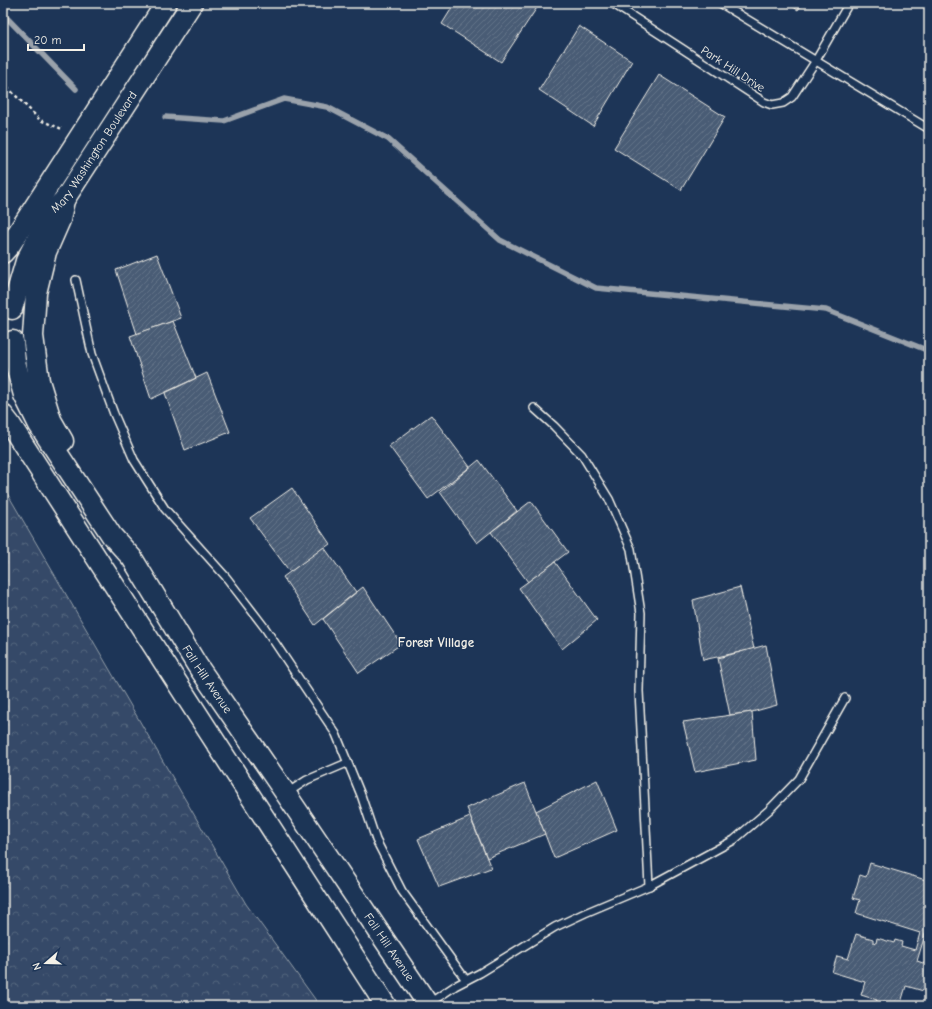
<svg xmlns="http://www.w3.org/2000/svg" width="932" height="1009" font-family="'Comic Neue',sans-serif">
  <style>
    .forest { fill: url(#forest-crowns); stroke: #949ea8 }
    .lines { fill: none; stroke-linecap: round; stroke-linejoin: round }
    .stream { stroke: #9aa2ab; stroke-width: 5.5 }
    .building { fill: url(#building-hatch); stroke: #f4f1e8 }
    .lane-casing { stroke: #f4f1e8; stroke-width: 10 }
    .secondary-casing { stroke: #f4f1e8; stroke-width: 23 }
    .path { stroke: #f4f1e8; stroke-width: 2.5; stroke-dasharray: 3 3; stroke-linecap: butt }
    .lane { stroke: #1d3557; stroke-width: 7 }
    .secondary { stroke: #1d3557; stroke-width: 20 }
    .labels { text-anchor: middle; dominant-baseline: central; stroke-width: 3; stroke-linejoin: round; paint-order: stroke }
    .street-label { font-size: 12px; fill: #f4f1e8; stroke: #1d3557 }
    .neighbourhood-label { font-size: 13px; font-weight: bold; fill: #f4f1e8; stroke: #1d3557 }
  </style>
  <defs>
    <pattern id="forest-crowns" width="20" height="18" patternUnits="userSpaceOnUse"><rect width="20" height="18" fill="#354a67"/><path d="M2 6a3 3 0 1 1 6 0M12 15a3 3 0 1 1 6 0" fill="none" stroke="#53657d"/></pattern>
    <pattern id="building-hatch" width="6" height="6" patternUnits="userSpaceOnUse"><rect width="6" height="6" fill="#485b74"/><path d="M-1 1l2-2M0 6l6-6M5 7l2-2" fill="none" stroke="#637388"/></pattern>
  </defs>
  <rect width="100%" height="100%" fill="#1d3557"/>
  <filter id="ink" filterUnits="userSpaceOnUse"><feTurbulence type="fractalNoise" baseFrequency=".025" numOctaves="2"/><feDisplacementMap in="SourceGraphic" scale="8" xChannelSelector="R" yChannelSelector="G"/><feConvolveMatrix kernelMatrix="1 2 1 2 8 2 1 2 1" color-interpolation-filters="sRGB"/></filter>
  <g filter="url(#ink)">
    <polygon class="forest" points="3,486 246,904 320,1006 3,1006"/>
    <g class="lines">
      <g class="stream">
        <polyline points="8,19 76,89"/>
        <polyline points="165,117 224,121 284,99 327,107 388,139 500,240 596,288 826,310 929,351"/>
      </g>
    </g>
    <g class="building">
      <polygon points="455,3 540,3 501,62 442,24"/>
      <polygon points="787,3 803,3 798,10"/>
      <polygon points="579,26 632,61 593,126 539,90"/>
      <polygon points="659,75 725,117 681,190 614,148"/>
      <polygon points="157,254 181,318 137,334 116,270"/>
      <polygon points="173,321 196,378 151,399 130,336"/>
      <polygon points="207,373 230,432 185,450 165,393"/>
      <polygon points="431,415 470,467 428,499 389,446"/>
      <polygon points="479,460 517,511 477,543 440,492"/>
      <polygon points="292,488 330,544 290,572 250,518"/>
      <polygon points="531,501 568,552 528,582 491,532"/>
      <polygon points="324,547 356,592 315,625 283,577"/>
      <polygon points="555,562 597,620 562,649 519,588"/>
      <polygon points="363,587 401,644 359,673 323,619"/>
      <polygon points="740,587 754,649 703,660 693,600"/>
      <polygon points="766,645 777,705 752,712 730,715 718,658"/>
      <polygon points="752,712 756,760 695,772 683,722"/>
      <polygon points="597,780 617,830 554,858 536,811"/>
      <polygon points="525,783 545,834 487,858 467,808"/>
      <polygon points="470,817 491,868 439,887 418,839"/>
      <polygon points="870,863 929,881 929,922 917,961 929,965 929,985 927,992 906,986 900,1006 884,1002 883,1006 866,1006 867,1002 875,1005 877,1000 861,995 865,982 832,972 837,956 848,959 856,934 873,939 873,942 876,943 877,938 894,943 895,940 902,942 901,946 915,950 920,933 856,913 860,900 853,898 860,875 866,877"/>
    </g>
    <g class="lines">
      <g class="lane-casing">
        <g id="lane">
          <polyline points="612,3 764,102 772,105 783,103 792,97 815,62 849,3"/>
          <polyline points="720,3 929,129"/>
          <polyline points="76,280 92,354 114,414 134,460 165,509 226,577 265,628 336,734 361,795 376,840 402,891 466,980"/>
          <polyline points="534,408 554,426 582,455 609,499 631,549 641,613 639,691 649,886"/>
          <polyline points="287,793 307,780 347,763"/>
          <polyline points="428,1004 455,986 480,973 555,927 585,913 649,886 734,840 769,810 799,779 845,698"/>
        </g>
      </g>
      <g class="secondary-casing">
        <g id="secondary">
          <polyline points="3,253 10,245 166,3"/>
          <path id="s1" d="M12,309l14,-48 25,-49 13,-12 128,-197"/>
          <path id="s2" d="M13,341l2,21 9,33 15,30 73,111 20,22 65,107 89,129 143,212"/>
          <polyline points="3,415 10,424 386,1006"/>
          <polyline points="63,441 51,420 39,381 33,336 36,293 46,252 60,220 64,200"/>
        </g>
      </g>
      <polyline class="path" points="3,83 40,120 62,129"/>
      <use href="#lane" class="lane"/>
      <use href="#secondary" class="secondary"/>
    </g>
  </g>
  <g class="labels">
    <g class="street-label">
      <text transform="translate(733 69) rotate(33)">Park Hill Drive</text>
      <text stroke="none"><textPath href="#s1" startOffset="179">Mary Washington Boulevard</textPath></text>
      <text stroke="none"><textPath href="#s2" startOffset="394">Fall Hill Avenue</textPath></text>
      <text stroke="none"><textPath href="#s2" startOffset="718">Fall Hill Avenue</textPath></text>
    </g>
    <g class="neighbourhood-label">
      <text x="436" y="642">Forest Village</text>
    </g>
  </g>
  <rect width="932" height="1009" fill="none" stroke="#1d3557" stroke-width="16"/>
  <rect x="8" y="8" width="916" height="993" fill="none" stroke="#f4f1e8" stroke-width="1.5" filter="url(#ink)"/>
  <g transform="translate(46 963) rotate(250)" stroke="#1d3557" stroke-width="3" paint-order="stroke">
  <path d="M0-3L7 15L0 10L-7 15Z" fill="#f4f1e8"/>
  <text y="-6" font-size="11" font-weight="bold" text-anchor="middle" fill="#f4f1e8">N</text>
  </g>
  <path d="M28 44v6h56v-6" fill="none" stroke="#f4f1e8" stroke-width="2"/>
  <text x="34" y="44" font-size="12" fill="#f4f1e8" stroke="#1d3557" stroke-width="3" paint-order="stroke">20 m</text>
</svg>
